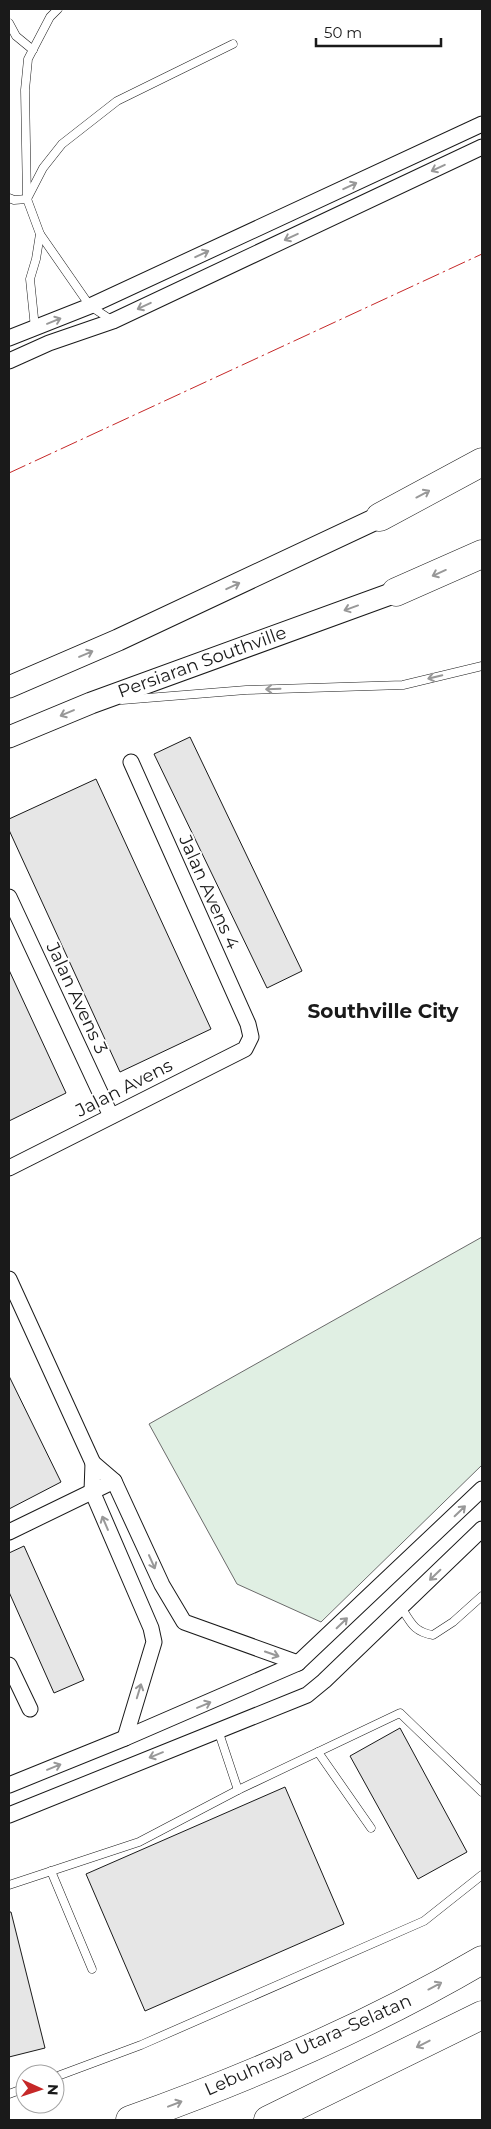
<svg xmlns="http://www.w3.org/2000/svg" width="491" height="2129" font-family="Montserrat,sans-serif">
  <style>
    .green { fill: #e0efe3; stroke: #6a6a6a }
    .building { fill: #e6e6e6; stroke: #1a1a1a }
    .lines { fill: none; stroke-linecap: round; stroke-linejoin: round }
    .lane-casing { stroke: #1a1a1a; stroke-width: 9 }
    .street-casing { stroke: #1a1a1a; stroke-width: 17 }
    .secondary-casing { stroke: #1a1a1a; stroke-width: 23 }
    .highway-casing { stroke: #1a1a1a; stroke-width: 29 }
    .lane { stroke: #fff; stroke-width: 8 }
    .street { stroke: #fff; stroke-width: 15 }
    .secondary { stroke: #fff; stroke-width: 21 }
    .highway { stroke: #fff; stroke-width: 28 }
    .power { stroke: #c62828; stroke-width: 1; stroke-dasharray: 18 4 2.5 4; stroke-linecap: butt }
    .oneway { stroke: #989898 }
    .labels { text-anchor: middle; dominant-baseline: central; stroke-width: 4; stroke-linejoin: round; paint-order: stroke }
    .street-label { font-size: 18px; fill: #1a1a1a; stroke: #fff }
    .quarter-label { font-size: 20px; font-weight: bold; fill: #1a1a1a; stroke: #fff }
  </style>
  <rect width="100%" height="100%" fill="#fff"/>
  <polygon class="green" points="482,1237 482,1465 321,1622 237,1584 149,1424"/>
  <g class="building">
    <polygon points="190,737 302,971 267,988 154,754"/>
    <polygon points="96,779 211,1029 120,1072 9,830 9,819"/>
    <polygon points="9,970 66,1093 9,1121"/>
    <polygon points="9,1376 61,1482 9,1509"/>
    <polygon points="24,1546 84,1680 54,1693 9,1592 9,1553"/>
    <polygon points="400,1728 467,1852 418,1879 350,1756"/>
    <polygon points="285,1787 344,1924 145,2011 86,1874"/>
    <polygon points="9,1912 11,1912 45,2048 9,2057"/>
  </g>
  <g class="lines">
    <g class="lane-casing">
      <g id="lane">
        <polyline points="9,23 16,36 33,50"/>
        <polyline points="9,198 14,200 27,199 43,168 62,144 117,101 233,44"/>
        <polyline points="40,234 90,306 113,321"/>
        <polyline points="35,328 30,279 36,259 40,234 27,199 25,90 28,59 50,17 58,9"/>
        <polyline points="122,700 246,690 403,685 482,666"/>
        <path d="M401,1607c10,16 13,25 32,28l20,-13 29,-26"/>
        <polyline points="218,1730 238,1790"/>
        <polyline points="318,1752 371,1828"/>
        <polyline points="51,1871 92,1969"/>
        <polyline points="9,1885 139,1842 238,1790 400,1713 482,1792"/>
        <polyline points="55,2077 141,2045 424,1921 482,1875"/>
        <polyline points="9,2094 25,2088"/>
      </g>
    </g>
    <g class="street-casing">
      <g id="street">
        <polyline points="9,338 90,306 482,124"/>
        <polyline points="9,361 49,343 113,321 482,147"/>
        <polyline points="9,897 111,1116"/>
        <polyline points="9,1168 245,1049 251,1037 248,1024 131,762"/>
        <polyline points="9,1279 93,1463"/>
        <polyline points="9,1532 114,1481"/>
        <polyline points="9,1665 30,1709"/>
        <polyline points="125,1738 154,1642 151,1628 92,1491 93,1463 114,1481 162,1585 184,1622 298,1663"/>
        <polyline points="9,1785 125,1738 298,1663 482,1489"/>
        <polyline points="9,1815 307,1695 324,1681 482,1529"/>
      </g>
    </g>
    <g class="secondary-casing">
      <g id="secondary">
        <polyline points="9,687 118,640 380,517"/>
        <polyline points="9,737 91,703 396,592"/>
      </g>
    </g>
    <g class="highway-casing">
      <g id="highway">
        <polyline points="380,517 482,462"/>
        <polyline points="396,592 482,554"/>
        <path d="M130,2120c121,-43 241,-95 352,-160"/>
        <polyline points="268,2120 482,2015"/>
      </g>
    </g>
    <use href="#lane" class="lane"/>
    <use href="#street" class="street"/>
    <use href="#secondary" class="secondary"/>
    <use href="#highway" class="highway"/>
    <polyline class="power" points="9,473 482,254"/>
  </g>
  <defs><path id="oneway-shaft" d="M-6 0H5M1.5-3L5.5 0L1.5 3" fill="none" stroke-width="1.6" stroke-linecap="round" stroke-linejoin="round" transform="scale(1.25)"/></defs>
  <g class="oneway">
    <use href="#oneway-shaft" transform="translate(438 168) rotate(155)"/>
    <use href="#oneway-shaft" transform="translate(350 186) rotate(-25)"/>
    <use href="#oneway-shaft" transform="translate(291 237) rotate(155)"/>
    <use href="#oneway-shaft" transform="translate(202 254) rotate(-25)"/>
    <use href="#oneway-shaft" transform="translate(144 306) rotate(155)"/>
    <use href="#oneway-shaft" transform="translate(54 321) rotate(-22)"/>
    <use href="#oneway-shaft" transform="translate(423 494) rotate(-28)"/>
    <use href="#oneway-shaft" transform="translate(439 573) rotate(156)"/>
    <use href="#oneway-shaft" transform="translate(233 586) rotate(-25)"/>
    <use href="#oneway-shaft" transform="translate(351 608) rotate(160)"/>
    <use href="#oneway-shaft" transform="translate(86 654) rotate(-23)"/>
    <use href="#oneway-shaft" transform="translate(435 677) rotate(167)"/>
    <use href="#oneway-shaft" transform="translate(273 689) rotate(178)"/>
    <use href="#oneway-shaft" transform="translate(67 713) rotate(157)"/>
    <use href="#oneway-shaft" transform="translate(460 1511) rotate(-44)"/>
    <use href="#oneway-shaft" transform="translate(105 1523) rotate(-113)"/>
    <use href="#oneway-shaft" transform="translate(152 1562) rotate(66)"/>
    <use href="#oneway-shaft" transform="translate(435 1575) rotate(136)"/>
    <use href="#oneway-shaft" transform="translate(342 1623) rotate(-44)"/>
    <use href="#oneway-shaft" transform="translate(272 1654) rotate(19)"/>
    <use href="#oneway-shaft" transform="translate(139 1691) rotate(-73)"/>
    <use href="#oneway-shaft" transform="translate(204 1705) rotate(-23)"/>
    <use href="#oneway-shaft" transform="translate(156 1755) rotate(158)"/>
    <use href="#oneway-shaft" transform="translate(54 1767) rotate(-22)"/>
    <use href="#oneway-shaft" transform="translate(435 1986) rotate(-28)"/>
    <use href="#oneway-shaft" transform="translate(423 2044) rotate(153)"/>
    <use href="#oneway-shaft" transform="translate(175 2104) rotate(-21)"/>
  </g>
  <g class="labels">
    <g class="street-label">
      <text transform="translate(202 662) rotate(-20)">Persiaran Southville</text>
      <text transform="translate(209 892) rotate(66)">Jalan Avens 4</text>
      <text transform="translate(77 998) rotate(65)">Jalan Avens 3</text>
      <text transform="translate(124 1088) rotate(-27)">Jalan Avens</text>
      <text transform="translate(308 2045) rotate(-24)">Lebuhraya Utara–Selatan</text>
    </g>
    <g class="quarter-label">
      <text x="383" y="1011">Southville City</text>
    </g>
  </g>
  <rect width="491" height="2129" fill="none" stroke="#1a1a1a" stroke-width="20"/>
  <g transform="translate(40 2089) rotate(93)"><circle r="24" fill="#ffffff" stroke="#a3a3a3"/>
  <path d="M0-4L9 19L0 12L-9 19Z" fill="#c62828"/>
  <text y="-8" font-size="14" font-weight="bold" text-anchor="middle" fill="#1a1a1a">N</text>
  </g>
  <path d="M316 38v8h125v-8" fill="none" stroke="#1a1a1a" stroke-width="2.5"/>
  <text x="324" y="38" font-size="15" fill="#1a1a1a" stroke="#ffffff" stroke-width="4" paint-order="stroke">50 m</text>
</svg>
